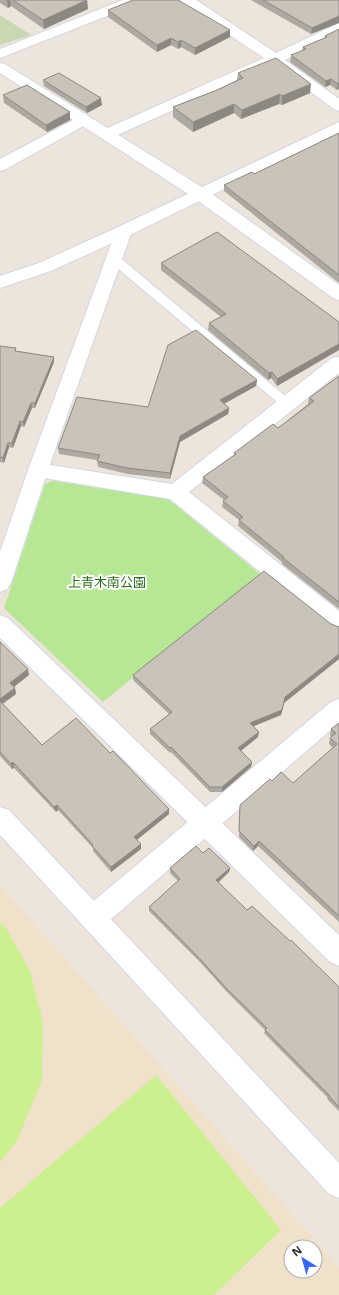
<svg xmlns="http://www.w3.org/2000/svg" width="339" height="1295" font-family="'Noto Sans','Noto Sans JP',sans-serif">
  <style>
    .education { fill: #f0e2ca; fill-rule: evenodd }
    .green { fill: #b5e795 }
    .cemetery { fill: #c7d8b2 }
    .pitch { fill: #ccef90 }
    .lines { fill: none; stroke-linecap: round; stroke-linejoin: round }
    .lane-casing { stroke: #d1d6e4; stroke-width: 2 }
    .street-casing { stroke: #d1d6e4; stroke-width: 2 }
    .secondary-casing { stroke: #d1d6e4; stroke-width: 2 }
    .lane { fill: #fff; fill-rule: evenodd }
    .street { fill: #fff; fill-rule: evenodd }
    .secondary { fill: #fff; fill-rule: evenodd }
    .wall { fill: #ada8a0 }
    .shaded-wall { fill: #8d8882 }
    .building { fill: #c9c3ba; stroke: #8d8882 }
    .labels { text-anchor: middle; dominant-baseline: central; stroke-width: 4; stroke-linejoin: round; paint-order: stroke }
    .park-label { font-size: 13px; fill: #2c6c16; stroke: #fff }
  </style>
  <rect width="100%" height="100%" fill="#ede5dc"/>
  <path class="education" d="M0,885l339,382v28h-339zM291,1247h24v24h-24z"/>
  <polygon class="green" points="53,481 168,499 260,574 103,702 4,608 45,484"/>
  <polygon class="cemetery" points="0,15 31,35 0,45"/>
  <g class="pitch">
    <polygon points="0,923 6,928 30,971 43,1022 42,1080 17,1141 0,1162"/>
    <polygon points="156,1075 281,1230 214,1295 0,1295 0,1208"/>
  </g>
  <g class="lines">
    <g class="lane-casing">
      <polygon id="lane" points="114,255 118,256 291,401 293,404 291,407 287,408 283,407 110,262 109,259 110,256"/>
    </g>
    <g class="street-casing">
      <g id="street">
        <polygon points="123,0 142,0 140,3 0,58 0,49"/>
        <polygon points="180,0 196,0 276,53 339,23 339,33 285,60 339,99 339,111 334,109 274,65 113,137 107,139 101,137 99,134 101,131 264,58 182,3"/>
        <polygon points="84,115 89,117 92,120 89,123 6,169 0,171 0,159 79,117"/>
        <polygon points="339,122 339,133 130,235 51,271 0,288 0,276 39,263 118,227"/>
        <polygon points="339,357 339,373 189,492 339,611 339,632 331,629 170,499 38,477 31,475 28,470 31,465 38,463 172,484 332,358"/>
        <polygon points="339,699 339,723 102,927 93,930 84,927 80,918 84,909 331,702"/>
      </g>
    </g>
    <g class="secondary-casing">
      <g id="secondary">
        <polygon points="0,63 5,64 205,189 339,285 339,300 333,298 193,197 0,73"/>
        <polygon points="124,226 130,227 132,231 48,470 11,583 7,589 0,592 0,552 28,470 116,231 118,227"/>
        <polygon points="0,615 8,618 339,935 339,966 330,962 0,638"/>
        <polygon points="0,807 9,810 339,1163 339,1198 329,1194 0,835"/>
      </g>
    </g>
    <use href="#lane" class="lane"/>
    <use href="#street" class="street"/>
    <use href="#secondary" class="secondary"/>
  </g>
  <g class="wall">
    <polygon points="0,0 87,0 88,9 44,29 11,6 8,8 0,3"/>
    <polygon points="251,0 339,0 311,34"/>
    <polygon points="108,10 230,37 195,55 181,47 178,49 171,45 157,52 108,17"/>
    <polygon points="339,29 339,89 337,90 330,85 325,87 290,62 291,55 302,51 303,47 325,38 325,36"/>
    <polygon points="238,73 310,93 282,105 279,104 241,119 234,113 193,132 173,117 173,107 217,90 237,80"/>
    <polygon points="43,80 102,105 87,113 44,86"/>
    <polygon points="3,95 70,112 70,120 47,132 4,103"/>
    <polygon points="339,133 339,283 224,191 224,185 254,174"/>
    <polygon points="161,263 339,322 339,350 277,386 271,378 268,380 208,330 209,323 221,317 161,270"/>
    <polygon points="0,346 16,348 16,351 54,357 54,362 35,408 32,408 24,427 21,426 13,448 9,447 4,463 0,462 0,463"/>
    <polygon points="339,376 339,609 282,564 282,562 238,526 239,520 222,507 223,501 224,500 202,483 203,477 234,455 234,453 278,428 308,404 309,398"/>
    <polygon points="257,380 256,386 224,404 229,408 228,414 180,442 170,479 128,474 98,467 97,460 59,454 58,448"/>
    <polygon points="331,624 339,627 339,659 284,703 281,715 254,726 258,737 241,751 252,762 251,767 222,792 210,792 171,752 170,753 150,734 150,729 169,714 133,680 133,675"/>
    <polygon points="0,642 29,675 14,687 15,688 16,694 3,704 42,745 169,814 137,840 141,844 141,849 111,872 93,851 93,848 58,810 56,812 14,768 12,769 0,756"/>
    <polygon points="339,723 339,922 258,846 253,851 239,837 240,805 272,781 293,783 333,748 329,744 330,738 331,737 330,735 331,729"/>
    <polygon points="203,853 230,868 229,872 218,883 247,910 339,987 339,1111 327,1099 328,1098 264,1033 265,1030 226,991 200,962 149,911 149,907 178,881 170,873 170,868"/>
  </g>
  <g class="shaded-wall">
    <polygon points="7,0 10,0 11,6 8,8"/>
    <polygon points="87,0 88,9 44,29 43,20"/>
    <polygon points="339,16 339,23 311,34 312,28"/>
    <polygon points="230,30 230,37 195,55 195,48"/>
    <polygon points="171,38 171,45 157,52 157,45"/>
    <polygon points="181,40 181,47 178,49 178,42"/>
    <polygon points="331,79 330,85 325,87 326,81"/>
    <polygon points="339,83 339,89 337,90 338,84"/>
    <polygon points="311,84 310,93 282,105 282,96"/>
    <polygon points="280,94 279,104 241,119 242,110"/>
    <polygon points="101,98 102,105 87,113 86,107"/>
    <polygon points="234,104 234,113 193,132 193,122"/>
    <polygon points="70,112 70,120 47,132 46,125"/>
    <polygon points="339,344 339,350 277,386 277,379"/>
    <polygon points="54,357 54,362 35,408 35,403"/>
    <polygon points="272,372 271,378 268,380 269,373"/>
    <polygon points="257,380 256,386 220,406 220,400"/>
    <polygon points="31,403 32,408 24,427 23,422"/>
    <polygon points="229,408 228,414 180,442 170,479 170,473 180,436"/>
    <polygon points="20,421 21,426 13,448 12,443"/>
    <polygon points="8,443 9,447 4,463 3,458"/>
    <polygon points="339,654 339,659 284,703 281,715 249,728 250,723 285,697"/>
    <polygon points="28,669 29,675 11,689 10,683"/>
    <polygon points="15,688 16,694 0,705 0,699"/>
    <polygon points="259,732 258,737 238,753 238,748"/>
    <polygon points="13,762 14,768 12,769 11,764"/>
    <polygon points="252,762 251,767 222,792 222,787"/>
    <polygon points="57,805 58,810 56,812 54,807"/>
    <polygon points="169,809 169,814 134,842 134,837"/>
    <polygon points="259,841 258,846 253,851 254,846"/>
    <polygon points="141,844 141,849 111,872 111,867"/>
    <polygon points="230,868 229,872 215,885 216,880"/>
  </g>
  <g class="building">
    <polygon points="13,0 87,0 43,20"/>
    <polygon points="133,0 178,0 230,30 195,48 181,40 178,42 171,38 157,45 108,10"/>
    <polygon points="263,0 339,0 339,16 312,28"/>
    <polygon points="339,29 339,83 338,84 331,79 326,81 291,55 306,49 303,47 327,37 325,36"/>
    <polygon points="276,58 311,84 282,96 280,94 242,110 234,104 193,122 173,107 217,90 243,78 238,73"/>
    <polygon points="59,73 101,98 86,107 43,80"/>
    <polygon points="27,85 70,112 46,125 3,95"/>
    <polygon points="339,133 339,275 224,185 252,172 254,174"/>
    <polygon points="217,232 339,322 339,344 277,379 272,372 269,373 209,323 226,314 161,263"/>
    <polygon points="196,330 257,380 220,400 229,408 180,436 170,473 127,468 97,461 100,455 58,448 77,397 148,407 168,345"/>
    <polygon points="0,346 16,348 15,351 54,357 35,403 31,403 23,422 20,421 12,443 8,443 3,458 0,457"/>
    <polygon points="339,376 339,602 283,558 284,557 239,520 243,517 223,501 228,497 203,477 236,454 234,453 273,424 278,428 314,401 309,398"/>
    <polygon points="264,571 331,624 339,627 339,654 285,697 282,710 250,723 259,732 238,748 252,762 222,787 210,787 171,747 170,748 150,729 172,712 133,675"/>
    <polygon points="0,642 28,669 10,683 15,688 0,699"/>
    <polygon points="0,701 42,745 76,718 110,753 113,751 169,809 134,837 141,844 111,867 92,846 93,845 57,805 54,807 13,762 11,764 0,752"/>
    <polygon points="339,723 339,916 259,841 254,846 239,831 240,805 270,779 272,781 281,772 293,783 337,744 330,738 336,733 331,729"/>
    <polygon points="196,846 203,853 209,848 230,868 216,880 247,910 252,906 290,941 291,940 339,987 339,1107 329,1096 329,1095 265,1030 267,1028 226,988 200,959 149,907 180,879 170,868"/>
  </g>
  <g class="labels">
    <g class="park-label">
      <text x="107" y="582">上青木南公園</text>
    </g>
  </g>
  <g transform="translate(303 1259) rotate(323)"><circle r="19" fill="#ffffff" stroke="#aaaaaa"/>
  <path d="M0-3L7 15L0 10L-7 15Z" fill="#3766ff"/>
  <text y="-6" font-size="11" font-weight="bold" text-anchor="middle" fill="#2b2b2b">N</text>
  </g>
</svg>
